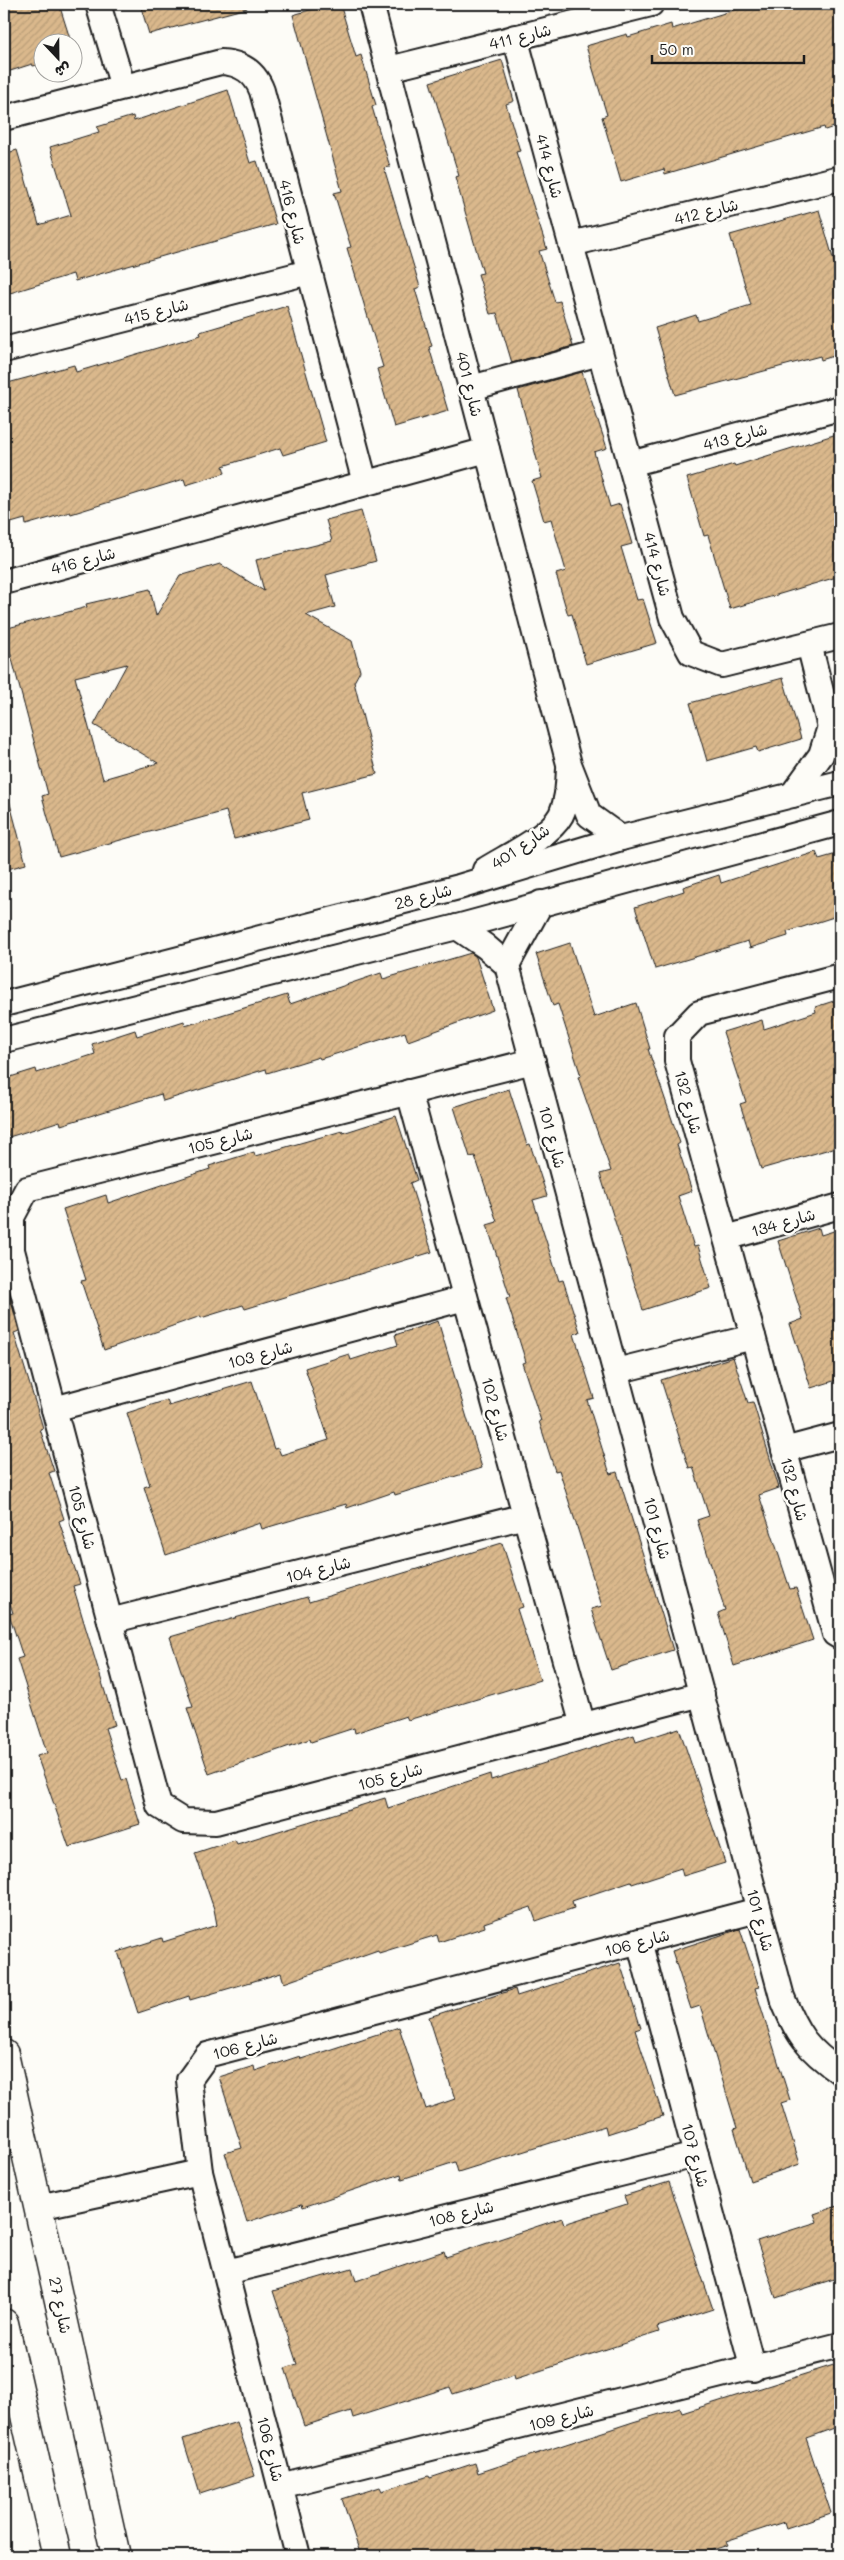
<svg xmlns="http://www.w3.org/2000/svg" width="844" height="2560" font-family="Mali,'Playpen Sans Arabic',sans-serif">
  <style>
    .building { fill: url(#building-hatch); stroke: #1c1c1c; fill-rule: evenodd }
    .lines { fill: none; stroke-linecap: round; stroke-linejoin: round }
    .minor-casing { stroke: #1c1c1c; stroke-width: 28 }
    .major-casing { stroke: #1c1c1c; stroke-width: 31 }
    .minor { stroke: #fdfcf7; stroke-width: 24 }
    .major { stroke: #fdfcf7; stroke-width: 28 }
    .labels { text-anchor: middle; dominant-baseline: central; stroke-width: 5; stroke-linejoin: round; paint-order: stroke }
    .street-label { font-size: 16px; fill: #1c1c1c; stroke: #fdfcf7 }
  </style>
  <defs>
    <pattern id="building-hatch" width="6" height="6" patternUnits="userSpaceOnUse" patternTransform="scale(1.25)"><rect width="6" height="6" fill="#dab88c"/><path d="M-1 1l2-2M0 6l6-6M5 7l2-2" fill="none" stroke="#ba9e78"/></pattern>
  </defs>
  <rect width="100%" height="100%" fill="#fdfcf7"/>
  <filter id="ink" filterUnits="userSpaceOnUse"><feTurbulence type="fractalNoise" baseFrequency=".02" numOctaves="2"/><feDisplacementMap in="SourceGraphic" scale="10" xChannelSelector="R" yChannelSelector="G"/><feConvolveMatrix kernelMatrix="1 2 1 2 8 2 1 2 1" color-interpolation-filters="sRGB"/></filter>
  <g filter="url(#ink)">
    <g class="building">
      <polygon points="4,4 59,4 71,42 42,42 42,64 33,66 32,64 4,73"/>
      <polygon points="140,4 247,4 247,8 149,34"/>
      <polygon points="330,4 340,4 356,57 361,55 376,105 372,107 390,167 384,168 420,287 415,289 432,346 429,347 448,411 394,427 377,369 383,367 347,248 351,247 334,193 342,191 293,15"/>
      <polygon points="754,4 833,4 840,26 840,125 825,130 824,127 665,174 664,169 621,182 602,117 607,115 586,46 627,34 628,37 671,24 672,29"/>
      <polygon points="502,60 514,101 506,104 520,151 516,152 547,249 539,251 555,302 560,301 573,346 512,363 497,313 490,314 478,274 483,273 455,177 459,176 430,82"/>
      <polygon points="228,90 250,163 257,161 276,224 75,281 73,274 10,293 4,272 4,154 17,150 39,225 71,215 50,147 99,132 97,127 133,116 134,121"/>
      <polygon points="819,210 840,282 840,354 821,360 820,356 675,395 655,328 696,315 698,321 751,305 730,235"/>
      <polygon points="287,306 326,442 283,455 280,448 223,466 225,473 186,485 184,479 71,514 70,512 26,525 25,519 4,525 4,384 74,365 76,372 201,335 200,332"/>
      <polygon points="582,372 607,448 594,452 610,507 620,504 632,544 621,547 637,600 643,599 657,643 586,664 572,614 568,615 556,574 566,571 551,519 544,521 532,481 542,478 518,390"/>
      <polygon points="840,433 840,576 730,609 708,535 704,536 687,478 734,464 735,466"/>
      <path d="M361,511l15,50 -50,14 9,32 -29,8 46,26 8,30 -6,11 23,92 -75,19 7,27 -75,19 -8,-28 -167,46 -17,-61 6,-2 -44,-165 83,-22 -1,-3 64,-15 6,27 24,-40 40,-12 44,27 -8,-31 76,-19 -6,-21zM127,664l-33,61 64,38 -55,16 -28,-102z"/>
      <polygon points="783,678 801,739 758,752 756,747 707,761 690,703"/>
      <polygon points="9,800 26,864 4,870 4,801"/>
      <polygon points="816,852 819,859 840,853 840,915 787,932 788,936 750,948 748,941 655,969 635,907 684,891 683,887 719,875 721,883"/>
      <polygon points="570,943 594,1017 636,1003 650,1049 648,1049 680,1143 677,1145 692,1191 678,1196 694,1247 698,1246 711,1288 643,1310 600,1174 611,1171 578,1077 581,1076 558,1004 553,1006 536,954"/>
      <polygon points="471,953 476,957 493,1010 408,1041 405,1032 320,1059 319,1057 267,1073 266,1069 163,1101 161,1094 61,1125 60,1121 9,1137 4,1123 4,1079 36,1069 37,1073 95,1054 92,1044 135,1030 137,1036 184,1021 185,1026 287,995 290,1004 381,973 383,979"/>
      <polygon points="840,999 840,1146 761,1169 740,1104 746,1102 723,1032 762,1020 764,1029 816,1012 815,1007"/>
      <polygon points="509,1089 527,1145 530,1144 547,1196 533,1200 559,1281 563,1280 580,1332 574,1334 594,1398 587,1400 610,1474 617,1472 673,1650 611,1670 591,1609 602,1606 559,1470 555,1471 539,1421 541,1421 522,1363 526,1362 506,1298 510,1297 487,1225 497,1222 475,1156 470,1157 454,1107"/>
      <polygon points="396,1116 417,1180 410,1183 432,1252 245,1309 243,1305 201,1318 201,1316 104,1350 81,1281 86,1280 63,1209 106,1195 108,1203 210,1169 209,1166 254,1152 255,1156 342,1131 343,1133"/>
      <polygon points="819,1228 821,1235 840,1229 840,1379 811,1388 790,1324 803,1319 778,1241"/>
      <polygon points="4,1288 7,1288 10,1297 19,1331 14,1333 43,1428 40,1429 54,1471 49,1473 64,1519 59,1521 80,1584 73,1586 115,1725 105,1728 122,1780 126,1779 140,1824 69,1847 37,1756 47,1753 17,1659 23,1657 9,1614 13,1613 4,1585"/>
      <polygon points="438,1321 482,1468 395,1495 394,1492 347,1508 346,1504 262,1529 260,1523 166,1555 144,1487 150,1485 127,1413 167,1400 169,1406 252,1381 274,1449 278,1448 281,1455 329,1440 305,1368 349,1354 351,1360 398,1345 395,1335"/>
      <polygon points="733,1357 748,1403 753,1402 779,1488 759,1495 790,1589 796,1588 813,1640 734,1666 718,1613 725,1610 697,1520 709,1516 693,1467 689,1468 661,1380"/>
      <polygon points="502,1543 523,1607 517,1609 540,1680 408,1720 406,1716 355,1733 354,1728 311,1742 310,1739 209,1774 187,1708 193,1707 170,1637 307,1597 309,1602"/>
      <polygon points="679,1728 725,1863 683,1876 681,1868 632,1884 631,1881 572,1901 574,1908 536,1921 531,1907 484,1923 485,1927 439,1942 437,1935 379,1953 378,1950 284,1983 281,1973 190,2000 189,1996 138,2013 118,1952 162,1938 163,1942 217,1925 214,1909 195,1853 235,1840 237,1844 385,1798 388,1808 490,1774 491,1780 634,1735 636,1742"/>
      <polygon points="740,1929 759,1987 755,1988 790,2100 781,2103 800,2164 750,2181 734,2129 737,2128 700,2006 691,2009 672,1951"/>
      <polygon points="620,1963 641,2028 635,2030 663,2116 607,2134 605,2126 458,2172 455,2162 402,2179 401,2174 303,2207 302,2204 247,2222 225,2153 242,2148 219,2077 254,2066 255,2071 300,2056 301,2059 399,2027 426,2109 455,2099 429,2017 515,1989 517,1996"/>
      <polygon points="669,2182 713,2309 657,2327 659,2332 515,2379 514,2375 453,2394 450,2387 353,2418 351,2411 304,2426 285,2368 297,2364 273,2291 352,2268 356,2281 444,2251 446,2257 562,2218 564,2224 627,2204 624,2196"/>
      <polygon points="840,2205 840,2277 776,2298 757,2241 817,2222 814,2214"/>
      <polygon points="840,2363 840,2426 806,2438 831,2513 786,2528 784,2522 726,2541 728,2545 694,2556 683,2556 681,2551 665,2556 361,2556 342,2499 380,2487 382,2491 429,2476 430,2478 475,2463 478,2473 633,2422 680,2408 682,2413"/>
      <polygon points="237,2422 255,2476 200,2494 183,2439"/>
    </g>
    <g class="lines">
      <g class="minor-casing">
        <g id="minor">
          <polyline points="98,4 123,87"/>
          <polyline points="371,4 569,764 589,815 621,838"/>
          <polyline points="515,37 672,618 691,653 722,665 840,636"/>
          <polyline points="389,69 651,4"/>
          <path d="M4,118l217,-56c20,1 34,10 41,29l103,392"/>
          <polyline points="571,244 840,178"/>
          <polyline points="4,350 309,272"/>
          <polyline points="471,388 600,353"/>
          <polyline points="630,464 840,408"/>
          <polyline points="4,582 487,450"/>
          <polyline points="809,644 830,727 840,739"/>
          <polyline points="792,795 821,755 830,727"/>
          <path d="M485,870c22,-14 64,-33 76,-55 7,-15 7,-31 8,-46"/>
          <path d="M457,927l28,19 22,19 275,1032c15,38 25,52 58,75"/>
          <polyline points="507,965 541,903"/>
          <polyline points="840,976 699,1013 677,1036 677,1061 835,1634 840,1637"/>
          <polyline points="4,1004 459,887 621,838 840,783"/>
          <polyline points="4,1040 457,927 840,823"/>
          <polyline points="533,1061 27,1189 12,1217 12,1250 159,1806 183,1821 216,1822 702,1694"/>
          <polyline points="409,1092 583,1726"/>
          <polyline points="726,1238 840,1206"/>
          <polyline points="616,1371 753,1337"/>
          <polyline points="54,1409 465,1298"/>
          <polyline points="784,1450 840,1435"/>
          <polyline points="110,1621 525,1516"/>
          <polyline points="639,1941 753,2369"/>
          <polyline points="39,2207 200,2172"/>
          <polyline points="226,2272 696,2155"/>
          <polyline points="280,2486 840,2345"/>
          <polyline points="298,2556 200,2172 189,2080 207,2055 758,1910"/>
        </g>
      </g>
      <g class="major-casing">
        <g id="major">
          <polyline points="4,2054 116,2556"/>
          <polyline points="4,2323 57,2556"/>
        </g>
      </g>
      <use href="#minor" class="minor"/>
      <use href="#major" class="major"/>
    </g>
  </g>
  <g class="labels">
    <g class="street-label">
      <text transform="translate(520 36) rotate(-14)">شارع 411</text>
      <text transform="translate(550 166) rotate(75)">شارع 414</text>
      <text transform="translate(706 211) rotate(-14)">شارع 412</text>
      <text transform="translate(293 212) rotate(76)">شارع 416</text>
      <text transform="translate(156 311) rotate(-14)">شارع 415</text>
      <text transform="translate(470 384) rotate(76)">شارع 401</text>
      <text transform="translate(735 436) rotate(-15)">شارع 413</text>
      <text transform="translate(83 560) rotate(-15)">شارع 416</text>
      <text transform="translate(658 564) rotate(75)">شارع 414</text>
      <text transform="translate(520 846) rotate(-34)">شارع 401</text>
      <text transform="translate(423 896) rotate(-15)">شارع 28</text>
      <text transform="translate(689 1102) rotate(75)">شارع 132</text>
      <text transform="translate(553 1137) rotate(75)">شارع 101</text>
      <text transform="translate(220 1140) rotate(-14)">شارع 105</text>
      <text transform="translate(783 1222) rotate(-16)">شارع 134</text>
      <text transform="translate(260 1354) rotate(-15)">شارع 103</text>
      <text transform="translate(496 1409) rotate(75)">شارع 102</text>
      <text transform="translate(795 1489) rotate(75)">شارع 132</text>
      <text transform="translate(83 1517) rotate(75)">شارع 105</text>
      <text transform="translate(658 1528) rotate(75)">شارع 101</text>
      <text transform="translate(318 1569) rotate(-14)">شارع 104</text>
      <text transform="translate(390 1776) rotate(-15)">شارع 105</text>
      <text transform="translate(761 1920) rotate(75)">شارع 101</text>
      <text transform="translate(637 1942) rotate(-15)">شارع 106</text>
      <text transform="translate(245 2045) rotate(-15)">شارع 106</text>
      <text transform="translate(696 2155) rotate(75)">شارع 107</text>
      <text transform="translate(461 2213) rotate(-14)">شارع 108</text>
      <text transform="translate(61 2305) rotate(78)">شارع 27</text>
      <text transform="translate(561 2417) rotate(-14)">شارع 109</text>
      <text transform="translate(271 2449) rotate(76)">شارع 106</text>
    </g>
  </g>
  <rect width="844" height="2560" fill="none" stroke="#fdfcf7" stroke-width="20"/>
  <rect x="10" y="10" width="824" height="2540" fill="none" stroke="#1c1c1c" stroke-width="2" filter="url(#ink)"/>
  <g transform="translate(58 58) rotate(158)"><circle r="24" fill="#fdfcf7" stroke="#a3a29f"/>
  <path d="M0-4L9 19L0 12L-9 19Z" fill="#1c1c1c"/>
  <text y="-8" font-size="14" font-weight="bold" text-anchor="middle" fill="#1c1c1c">ش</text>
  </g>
  <path d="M652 55v8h152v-8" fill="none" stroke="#1c1c1c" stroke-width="2.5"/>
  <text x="659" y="55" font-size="15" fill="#1c1c1c" stroke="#fdfcf7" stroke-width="4" paint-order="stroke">50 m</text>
</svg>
